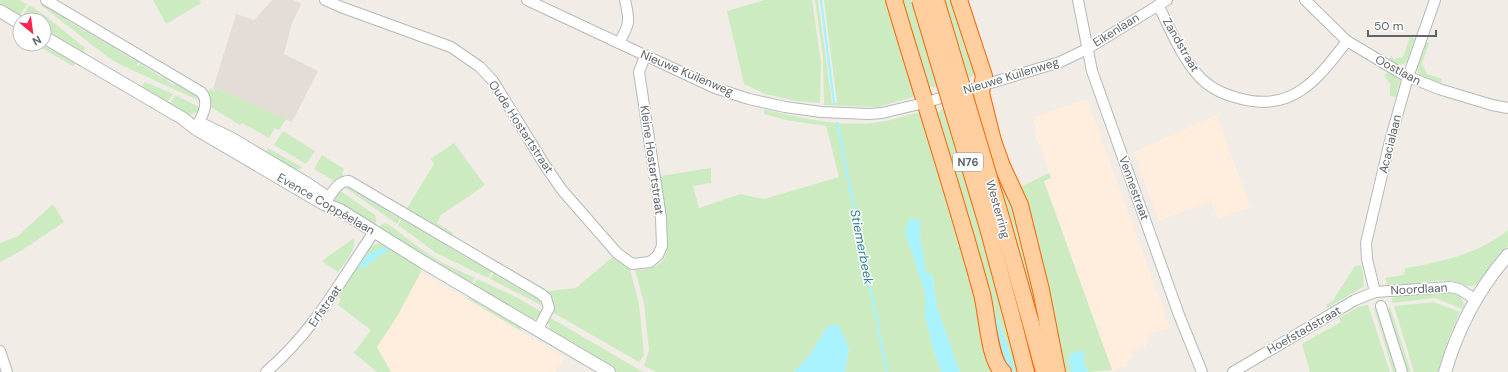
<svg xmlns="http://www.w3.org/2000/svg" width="1508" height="372" font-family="'DM Sans',sans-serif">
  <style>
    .commercial { fill: #ffeede }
    .education { fill: #e4ddd7 }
    .green { fill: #cdebc1; fill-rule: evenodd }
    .water { fill: #a9f2ff }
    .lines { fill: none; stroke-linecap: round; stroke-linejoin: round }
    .stream { stroke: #a9f2ff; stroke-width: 2.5 }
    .minor-casing { stroke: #b4b9bc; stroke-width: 12 }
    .tertiary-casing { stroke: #b4b9bc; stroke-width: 14 }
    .trunk-casing { stroke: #f86300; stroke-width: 18 }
    .minor { stroke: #fff; stroke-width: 10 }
    .tertiary { stroke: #fff; stroke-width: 12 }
    .trunk { stroke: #ffcf9f; stroke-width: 16 }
    .trunk-bridge-casing { stroke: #f86300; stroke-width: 18; stroke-linecap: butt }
    .trunk-bridge { stroke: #ffcf9f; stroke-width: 16 }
    .labels { text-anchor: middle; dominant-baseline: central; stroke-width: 3; stroke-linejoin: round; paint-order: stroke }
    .shield { fill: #fff; stroke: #8e9395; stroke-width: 1 }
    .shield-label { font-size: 11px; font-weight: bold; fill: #5e6568 }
    .street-label { font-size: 12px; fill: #5e6568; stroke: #fff }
    .water-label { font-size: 13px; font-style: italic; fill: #308097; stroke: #fff }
  </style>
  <rect width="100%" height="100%" fill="#f1ece6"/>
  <g class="commercial">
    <polygon points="1087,99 1170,327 1148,335 1146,346 1131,352 1133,358 1127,361 1128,366 1112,370 1044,181 1051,177 1033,129 1036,127 1032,118"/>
    <polygon points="1217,115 1250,207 1218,219 1211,202 1158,221 1134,152"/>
    <polygon points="421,272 564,357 555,372 391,372 377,347 398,315"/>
  </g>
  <polygon class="education" points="272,0 294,0 301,4 291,26 284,54 318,71 292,122 216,88 215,90 213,89 236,14 254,20"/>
  <g class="green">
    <polygon points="0,0 19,0 27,4 19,17 0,6"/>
    <polygon points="153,0 199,0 201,3 166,24"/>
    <polygon points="765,0 812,0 821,62 820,103 797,101 765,94 744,84 727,11"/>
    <polygon points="815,0 818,0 832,103 837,103 824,0 890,0 915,94 913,97 878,107 824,105 823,57"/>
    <polygon points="898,0 911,0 937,87 927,87"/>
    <polygon points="945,0 955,0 976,69 973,76 969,78"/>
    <polygon points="44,2 67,16 65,19 86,32 88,29 91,30 90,34 111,46 113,43 116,45 114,48 135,61 138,58 140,59 137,65 139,66 142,61 144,62 142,65 163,78 166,74 169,77 167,81 174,85 175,84 189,92 190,90 196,95 200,101 123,66 109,58 42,6"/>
    <polygon points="29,5 43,14 85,48 82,54 44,32 44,20 24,20 21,19"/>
    <path d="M1410,37l5,2 -8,23c-7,4 -12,3 -19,-1l3,-5 3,3 9,-2z"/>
    <path d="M1425,41l4,2 -7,21 5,10 15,5 -2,6c-6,-2 -13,-4 -18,-8 -11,-7 0,-26 3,-36z"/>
    <polygon points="44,43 77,62 73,66 35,44 44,44"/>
    <polygon points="1389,71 1400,81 1396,97 1390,96 1390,84 1384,75"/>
    <polygon points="145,82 173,94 166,104 140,89"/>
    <polygon points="210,88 214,91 216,88 286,119 279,130 275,128 269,138 242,123 240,125 209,106 207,94"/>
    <polygon points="175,95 201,108 200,111 189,115 169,105"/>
    <path d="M944,108l45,155 30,109h-11l-10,-15 -13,-63 -8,-33 -44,-143c5,-3 5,-8 11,-10zM990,297l24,68 1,4 -2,3c-5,-3 -9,-6 -12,-11 -6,-11 -10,-48 -12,-63z"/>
    <path d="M764,109c35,9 79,19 116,13 14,-2 28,-8 42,-10l75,260h-37l-23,-64 -5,-34h-6l-6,-38v-15l-14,11 19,61v22l7,30 9,27h-96l4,-24 -22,-21 -18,29 -15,16h-138l-12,-6 5,-16 -5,-47 -9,-33c37,0 34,-22 29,-50h3l-7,-44 51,-8v15l-18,3 6,22 41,-14 24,5 75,-22 -13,-51 -40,-6 -22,-6z"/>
    <polygon points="283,131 315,151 306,164 274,145"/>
    <polygon points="454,143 485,185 441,215 437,223 453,233 451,237 406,210 434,164 431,159"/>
    <polygon points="268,148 303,168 292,171 264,155"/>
    <polygon points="322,155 344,169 342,173 344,178 336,182 314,169"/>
    <polygon points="993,160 1008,187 1029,250 1051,372"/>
    <polygon points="1049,173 1051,178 1044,181 1112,370 1088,372 1083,360 1069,357 1071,372 1061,372 1018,188"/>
    <polygon points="353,187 360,190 359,193 379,205 381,202 385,205 383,208 397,217 400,213 402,215 397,224 346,188"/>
    <path d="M339,190l36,25c2,5 2,7 -2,11l-39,-25z"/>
    <polygon points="53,204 64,222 21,251 0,262 0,243 18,236"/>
    <polygon points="404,216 407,218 405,221 419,229 421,226 424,228 422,231 443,243 445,240 452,244 450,248 471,260 473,257 476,259 475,262 489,270 491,267 493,269 488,278 436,253 398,225"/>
    <polygon points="384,223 388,224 424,251 441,262 475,278 470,285 378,229 381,225"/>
    <path d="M1508,230v16l-32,39c-11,3 -14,-2 -24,-4 -19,-3 -44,6 -64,5l-3,-8 19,-3 1,-7c37,-6 73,-14 103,-38z"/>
    <path d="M354,238c2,13 -9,24 -16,34l-16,-11z"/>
    <polygon points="384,243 423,268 398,315 377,347 391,372 377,372 354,353 371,330 338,305 341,299 338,297 368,249 376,244"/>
    <polygon points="615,255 624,265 630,269 639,304 644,355 639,362 552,312 538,288 540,286 548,291 576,288"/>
    <polygon points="1359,265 1362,266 1364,284 1363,287 1327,308 1326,305 1334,300 1335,297 1355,266"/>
    <polygon points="495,270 497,272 496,275 510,283 512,280 515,282 514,285 534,297 536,294 538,296 545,307 490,279"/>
    <polygon points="477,279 518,298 543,313 541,317 530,320 473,286"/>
    <path d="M1449,290c8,4 13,6 15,15l-2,4 -27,-11 -43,5v-5l8,-3z"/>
    <polygon points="471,295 520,325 521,331 468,299"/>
    <polygon points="1433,302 1460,312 1447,343 1438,372 1414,372 1394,306"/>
    <polygon points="1368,305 1390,372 1310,372 1302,344 1341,322 1339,318 1360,306"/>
    <polygon points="1389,307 1390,307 1411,372 1406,372 1388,315"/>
    <polygon points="1374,308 1378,309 1398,372 1393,372"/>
    <polygon points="549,317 643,372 617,372 551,332 547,319"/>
  </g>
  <g class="water">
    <polygon points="910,217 920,221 920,236 926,273 932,274 937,308 960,372 941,372 932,345 925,315 925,293 905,232"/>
    <path d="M387,247l1,4c-10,4 -17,13 -27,18l-2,-3c9,-13 12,-15 28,-19z"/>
    <polygon points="990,297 1014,365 1015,369 1013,372 1007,368 1001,361"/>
    <polygon points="838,324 849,348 845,372 794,372 809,356 827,327"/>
    <polygon points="1076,351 1081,351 1085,354 1083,360 1088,372 1071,372 1069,357 1071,354"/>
  </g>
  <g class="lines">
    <g class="stream">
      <polyline points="821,0 834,103"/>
      <polyline points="837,123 887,372"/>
    </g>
    <g class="minor-casing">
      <g id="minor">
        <path d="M46,0l155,92c10,10 0,26 -5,37"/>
        <polyline points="325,0 341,7 451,47 480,67 493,81 546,167 562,190 617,253 632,264 650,262 658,255 662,246 661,218 639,72 645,56"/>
        <polyline points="527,0 715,88 749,99 785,107 821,112 869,114 882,113 924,103 1060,62 1087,49 1167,0"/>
        <polyline points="1078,0 1092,71 1179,315 1202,372"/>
        <polyline points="1305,0 1347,41 1404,75 1439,89 1492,105 1508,108"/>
        <path d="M1158,5c12,23 22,49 39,69 10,12 25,20 41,24 54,16 80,-19 109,-57"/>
        <path d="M619,43c11,-20 11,-21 6,-43"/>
        <path d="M324,204c8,-9 12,-23 25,-23l192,113 5,4 3,10 -11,21"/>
        <polyline points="1375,292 1367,259 1366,243 1390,141 1408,77 1435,0"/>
        <polyline points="1381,306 1402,372"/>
        <polyline points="0,351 7,372"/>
        <path d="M266,372c48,-41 73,-89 108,-140"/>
        <polyline points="1233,372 1355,300 1375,292 1450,287 1459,289 1475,299"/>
      </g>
    </g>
    <g class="tertiary-casing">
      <g id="tertiary">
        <polyline points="0,11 20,23"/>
        <polyline points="44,37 182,118 196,129 324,204 340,210 423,262 609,372"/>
        <polyline points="199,123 232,139 309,185 325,196"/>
        <path d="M1445,372c13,-44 33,-83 63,-117"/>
      </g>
    </g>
    <g class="trunk-casing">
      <g id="trunk">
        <path d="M894,0c29,98 61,195 88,294 5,19 7,67 21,78"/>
        <polyline points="959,0 984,76 981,93 993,141 1002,166 1020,205 1041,290 1057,372"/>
        <polyline points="1030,320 1044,372"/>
        <polyline points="1014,325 1026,372"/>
      </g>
    </g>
    <use href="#minor" class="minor"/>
    <use href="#tertiary" class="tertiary"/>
    <use href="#trunk" class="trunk"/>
    <g class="trunk-bridge-casing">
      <g id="trunk-bridge">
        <polyline points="920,0 988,228 1014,325"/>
        <polyline points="936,0 1002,221 1030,320"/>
      </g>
    </g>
    <use href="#trunk-bridge" class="trunk-bridge"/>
  </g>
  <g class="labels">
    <rect class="shield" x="953" y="153" width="30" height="18" rx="3"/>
    <g class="shield-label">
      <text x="968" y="162">N76</text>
    </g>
    <g class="street-label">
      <text transform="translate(1116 30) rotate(-32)">Eikenlaan</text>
      <text transform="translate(1181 45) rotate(60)">Zandstraat</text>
      <text transform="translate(1398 70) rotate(28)">Oostlaan</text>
      <text transform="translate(687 73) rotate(23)">Nieuwe Kuilenweg</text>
      <text transform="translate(1011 76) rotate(-17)">Nieuwe Kuilenweg</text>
      <text transform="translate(521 127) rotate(57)">Oude Hostartstraat</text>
      <text transform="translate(1390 144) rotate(-76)">Acacialaan</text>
      <text transform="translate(652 160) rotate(82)">Kleine Hostartstraat</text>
      <text transform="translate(1134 188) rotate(70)">Vennestraat</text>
      <text transform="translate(326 204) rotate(30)">Evence Coppéelaan</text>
      <text transform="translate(998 209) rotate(74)">Westerring</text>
      <text transform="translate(1419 289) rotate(-3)">Noordlaan</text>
      <text transform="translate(325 306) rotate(-55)">Erfstraat</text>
      <text transform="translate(1304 330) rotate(-30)">Hoefstadstraat</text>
    </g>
    <g class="water-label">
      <text transform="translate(862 247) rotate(79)">Stiemerbeek</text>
    </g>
  </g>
  <g transform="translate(32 32) rotate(151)"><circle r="19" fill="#ffffff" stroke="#bfc1c3"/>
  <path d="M0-3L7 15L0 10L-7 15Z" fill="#fb2350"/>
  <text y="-6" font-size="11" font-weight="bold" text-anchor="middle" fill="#5e6568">N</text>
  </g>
  <path d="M1368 30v6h68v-6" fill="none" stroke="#5e6568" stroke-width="2"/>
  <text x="1374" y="30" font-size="12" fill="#5e6568" stroke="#ffffff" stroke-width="3" paint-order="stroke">50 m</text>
</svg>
